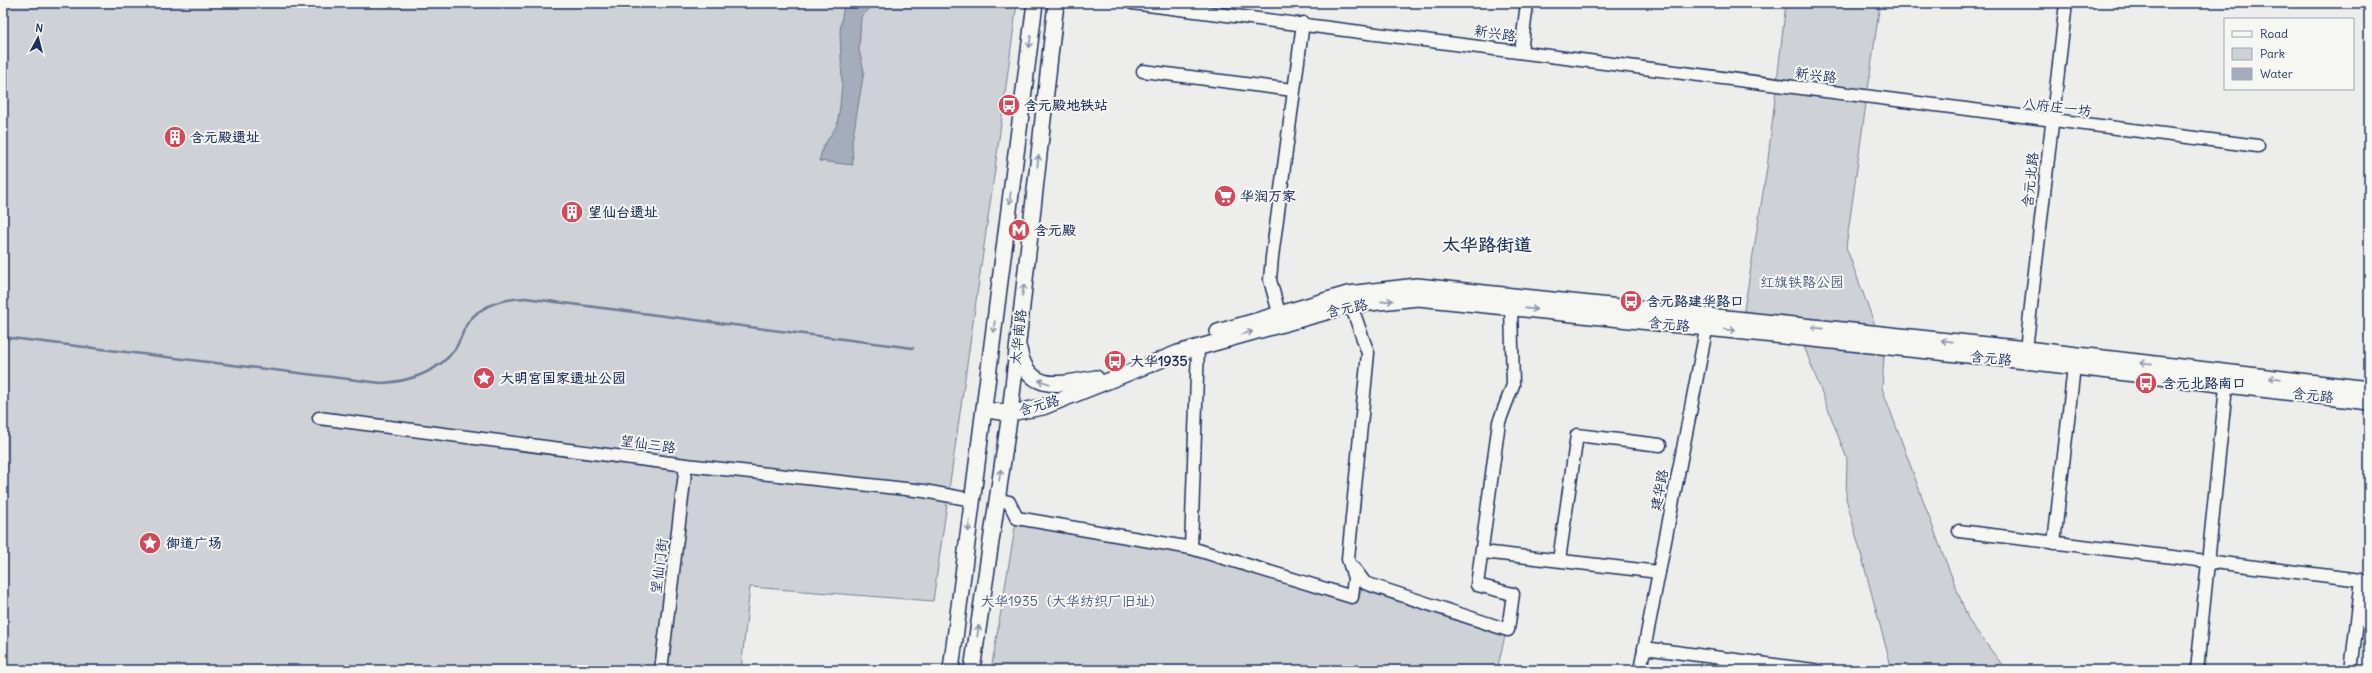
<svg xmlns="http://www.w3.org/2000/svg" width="2372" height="673" font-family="Delius,'LXGW WenKai TC',sans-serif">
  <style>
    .green { fill: #ced2d7; stroke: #74809a }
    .water { fill: #a5acbc; stroke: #6e7a96 }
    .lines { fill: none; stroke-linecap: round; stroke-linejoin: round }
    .stream { stroke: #6e7a96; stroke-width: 2.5 }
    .minor-casing { stroke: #1b2f5e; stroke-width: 15 }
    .major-casing { stroke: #1b2f5e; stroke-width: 18 }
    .minor { stroke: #f6f6f2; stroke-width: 12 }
    .major { stroke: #f6f6f2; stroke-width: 15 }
    .oneway { stroke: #8892a8 }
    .labels { text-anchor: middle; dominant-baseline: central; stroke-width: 4; stroke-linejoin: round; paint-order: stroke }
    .street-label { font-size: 14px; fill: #1b2f5e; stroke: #f6f6f2 }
    .poi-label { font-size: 14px; font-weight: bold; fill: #1b2f5e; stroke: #f6f6f2; text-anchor: start }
    .park-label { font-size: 14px; fill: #48587c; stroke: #f6f6f2 }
    .district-label { font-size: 18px; font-weight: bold; fill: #1b2f5e; stroke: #f6f6f2 }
  </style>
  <rect width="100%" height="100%" fill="#edeeec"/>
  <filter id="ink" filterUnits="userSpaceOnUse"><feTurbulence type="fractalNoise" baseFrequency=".025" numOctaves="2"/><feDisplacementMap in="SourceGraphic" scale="8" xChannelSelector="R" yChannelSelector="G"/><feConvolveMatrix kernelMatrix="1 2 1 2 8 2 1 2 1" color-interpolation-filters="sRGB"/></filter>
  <g filter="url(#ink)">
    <g class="green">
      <polygon points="3,3 1017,3 995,169 933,601 750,587 741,670 3,670"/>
      <polygon points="1786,3 1880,3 1846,247 1876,328 1884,356 1882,388 1941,549 1969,621 2006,670 1892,670 1846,498 1847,459 1804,346 1744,310 1767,168"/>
      <polygon points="1016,522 1187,553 1357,603 1363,585 1495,628 1505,636 1497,670 991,670"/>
    </g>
    <polygon class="water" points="844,3 876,3 861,17 859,50 864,71 852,142 853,165 819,161 823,147 837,125 840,106 842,83 840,31"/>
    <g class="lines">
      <path class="stream" d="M3,337l378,46c27,-1 58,-11 74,-34 6,-9 8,-20 14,-28 13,-16 35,-22 56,-23l388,50"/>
      <g class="minor-casing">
        <g id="minor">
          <path d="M1132,3c375,45 750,98 1126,143"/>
          <polyline points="1521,52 1527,3"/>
          <polyline points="1143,71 1293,90"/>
          <polyline points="1279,313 1270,280 1272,257 1303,23"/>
          <polyline points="2025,358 2066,3"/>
          <polyline points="319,418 686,465 924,491 973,500"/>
          <polyline points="997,500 1009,502 1017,518 1191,548 1352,597 1354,578 1348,559 1368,353 1351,305"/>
          <polyline points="1959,531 2362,580 2351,670"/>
          <polyline points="2054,543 2074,367"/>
          <polyline points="1191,548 1198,347"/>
          <polyline points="1483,552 1659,572"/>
          <polyline points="1559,560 1577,435 1660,445"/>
          <polyline points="1353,567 1365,583 1508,630 1513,594 1477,585 1499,422 1513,385 1511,307"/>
          <polyline points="1644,648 1814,670"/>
          <polyline points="661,670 686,465"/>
          <polyline points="1640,670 1708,320"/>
          <polyline points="2197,670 2227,377"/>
        </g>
      </g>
      <g class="major-casing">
        <g id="major">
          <polyline points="1218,332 1348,294 1417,286 2026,349 2369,389"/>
          <path d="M1019,349c9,46 42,35 77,29"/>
          <polyline points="985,410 1010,413 1043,407 1178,353 1351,305 1418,298 2025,361 2369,402"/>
          <polyline points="951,670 1035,3"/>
          <polyline points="972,670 1010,413 1056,3"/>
        </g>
      </g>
      <use href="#minor" class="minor"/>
      <use href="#major" class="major"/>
    </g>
    <defs><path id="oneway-shaft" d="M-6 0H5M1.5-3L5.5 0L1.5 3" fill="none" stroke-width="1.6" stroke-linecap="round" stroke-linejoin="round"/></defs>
    <g class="oneway">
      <use href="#oneway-shaft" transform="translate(1030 42) rotate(97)"/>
      <use href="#oneway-shaft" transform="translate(1038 161) rotate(-83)"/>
      <use href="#oneway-shaft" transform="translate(1010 198) rotate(97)"/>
      <use href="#oneway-shaft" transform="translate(1023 290) rotate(-83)"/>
      <use href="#oneway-shaft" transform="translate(1387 301) rotate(-6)"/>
      <use href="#oneway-shaft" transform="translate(1531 309) rotate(6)"/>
      <use href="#oneway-shaft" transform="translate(994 327) rotate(97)"/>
      <use href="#oneway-shaft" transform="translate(1817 328) rotate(-174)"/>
      <use href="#oneway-shaft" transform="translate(1730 330) rotate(6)"/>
      <use href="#oneway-shaft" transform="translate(1247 333) rotate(-15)"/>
      <use href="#oneway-shaft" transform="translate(1947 341) rotate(-174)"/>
      <use href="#oneway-shaft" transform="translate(2146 363) rotate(-173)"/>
      <use href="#oneway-shaft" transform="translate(2275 378) rotate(-173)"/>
      <use href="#oneway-shaft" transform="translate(1044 382) rotate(-163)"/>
      <use href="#oneway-shaft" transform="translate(1000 475) rotate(-82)"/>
      <use href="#oneway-shaft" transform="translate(969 526) rotate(97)"/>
      <use href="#oneway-shaft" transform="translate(978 631) rotate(-82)"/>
    </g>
  </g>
  <defs>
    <g id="bus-disc" transform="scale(1.15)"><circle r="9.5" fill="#d1495b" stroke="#f6f6f2"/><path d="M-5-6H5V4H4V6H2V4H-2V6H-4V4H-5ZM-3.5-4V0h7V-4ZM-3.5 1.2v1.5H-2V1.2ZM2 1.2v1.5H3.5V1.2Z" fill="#fff"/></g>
    <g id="building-disc" transform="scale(1.15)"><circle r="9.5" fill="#d1495b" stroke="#f6f6f2"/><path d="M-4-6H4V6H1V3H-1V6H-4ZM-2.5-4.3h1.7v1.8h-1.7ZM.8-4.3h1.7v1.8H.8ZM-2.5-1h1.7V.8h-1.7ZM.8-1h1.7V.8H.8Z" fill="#fff"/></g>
    <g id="supermarket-disc" transform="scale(1.15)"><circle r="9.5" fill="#d1495b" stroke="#f6f6f2"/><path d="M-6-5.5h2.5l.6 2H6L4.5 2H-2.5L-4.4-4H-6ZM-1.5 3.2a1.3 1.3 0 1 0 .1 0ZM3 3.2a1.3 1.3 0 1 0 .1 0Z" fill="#fff"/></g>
    <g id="metro-disc" transform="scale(1.15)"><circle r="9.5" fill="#d1495b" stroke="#f6f6f2"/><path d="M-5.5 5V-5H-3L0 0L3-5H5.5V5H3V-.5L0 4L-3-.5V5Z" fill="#fff"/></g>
    <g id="sight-disc" transform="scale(1.15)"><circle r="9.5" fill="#d1495b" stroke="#f6f6f2"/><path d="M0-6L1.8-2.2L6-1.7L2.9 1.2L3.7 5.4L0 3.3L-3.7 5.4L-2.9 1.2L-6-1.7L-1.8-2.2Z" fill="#fff"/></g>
  </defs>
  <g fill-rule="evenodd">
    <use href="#bus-disc" x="1009" y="105"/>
    <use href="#building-disc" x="175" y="137"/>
    <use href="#supermarket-disc" x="1225" y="196"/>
    <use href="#building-disc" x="572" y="212"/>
    <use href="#metro-disc" x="1019" y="230"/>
    <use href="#bus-disc" x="1631" y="301"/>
    <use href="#bus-disc" x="1115" y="361"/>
    <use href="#sight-disc" x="484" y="378"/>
    <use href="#bus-disc" x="2146" y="383"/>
    <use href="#sight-disc" x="150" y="543"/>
  </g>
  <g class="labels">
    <g class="street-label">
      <text transform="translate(1495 33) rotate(8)">新兴路</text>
      <text transform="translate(1816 75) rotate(7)">新兴路</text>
      <text transform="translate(2057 107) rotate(7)">八府庄一坊</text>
      <text transform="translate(2030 180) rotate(-84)">含元北路</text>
      <text transform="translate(1347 308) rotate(-11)">含元路</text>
      <text transform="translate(1669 324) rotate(6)">含元路</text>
      <text transform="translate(1018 337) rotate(-84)">太华南路</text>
      <text transform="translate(1991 358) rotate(6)">含元路</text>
      <text transform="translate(2313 395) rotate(7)">含元路</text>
      <text transform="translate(1039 405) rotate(-16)">含元路</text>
      <text transform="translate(648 444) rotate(8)">望仙三路</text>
      <text transform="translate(1659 490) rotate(-79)">建华路</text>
      <text transform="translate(659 566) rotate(-83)">望仙门街</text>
    </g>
    <g class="poi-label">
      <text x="1024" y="105">含元殿地铁站</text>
      <text x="190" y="137">含元殿遗址</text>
      <text x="1240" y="196">华润万家</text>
      <text x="588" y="212">望仙台遗址</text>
      <text x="1034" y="230">含元殿</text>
      <text x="1646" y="301">含元路建华路口</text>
      <text x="1130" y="361">大华1935</text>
      <text x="500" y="378">大明宫国家遗址公园</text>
      <text x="2162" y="383">含元北路南口</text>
      <text x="166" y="543">御道广场</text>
    </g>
    <g class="park-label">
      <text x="1802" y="282">红旗铁路公园</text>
      <text x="1072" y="601">大华1935（大华纺织厂旧址）</text>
    </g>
    <g class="district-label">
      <text x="1487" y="244">太华路街道</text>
    </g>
  </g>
  <rect width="2372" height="673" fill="none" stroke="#f6f6f2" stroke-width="16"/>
  <rect x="8" y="8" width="2356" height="657" fill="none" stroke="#1b2f5e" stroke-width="1.5" filter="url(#ink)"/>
  <rect x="2224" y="18" width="130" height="72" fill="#f6f6f2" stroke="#9ea6b7"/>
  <rect x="2232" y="31" width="20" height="6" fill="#f6f6f2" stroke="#9ea6b7"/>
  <text x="2260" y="38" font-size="12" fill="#1b2f5e">Road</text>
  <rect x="2232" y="48" width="20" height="12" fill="#ced2d7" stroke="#9ea6b7"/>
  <text x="2260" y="58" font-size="12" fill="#1b2f5e">Park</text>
  <rect x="2232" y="68" width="20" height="12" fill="#a5acbc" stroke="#9ea6b7"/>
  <text x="2260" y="78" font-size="12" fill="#1b2f5e">Water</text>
  <g transform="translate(38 38) rotate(7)" stroke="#f6f6f2" stroke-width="3" paint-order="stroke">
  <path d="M0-3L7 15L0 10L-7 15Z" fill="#1b2f5e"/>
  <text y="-6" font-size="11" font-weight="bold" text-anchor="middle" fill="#1b2f5e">N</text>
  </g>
</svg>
